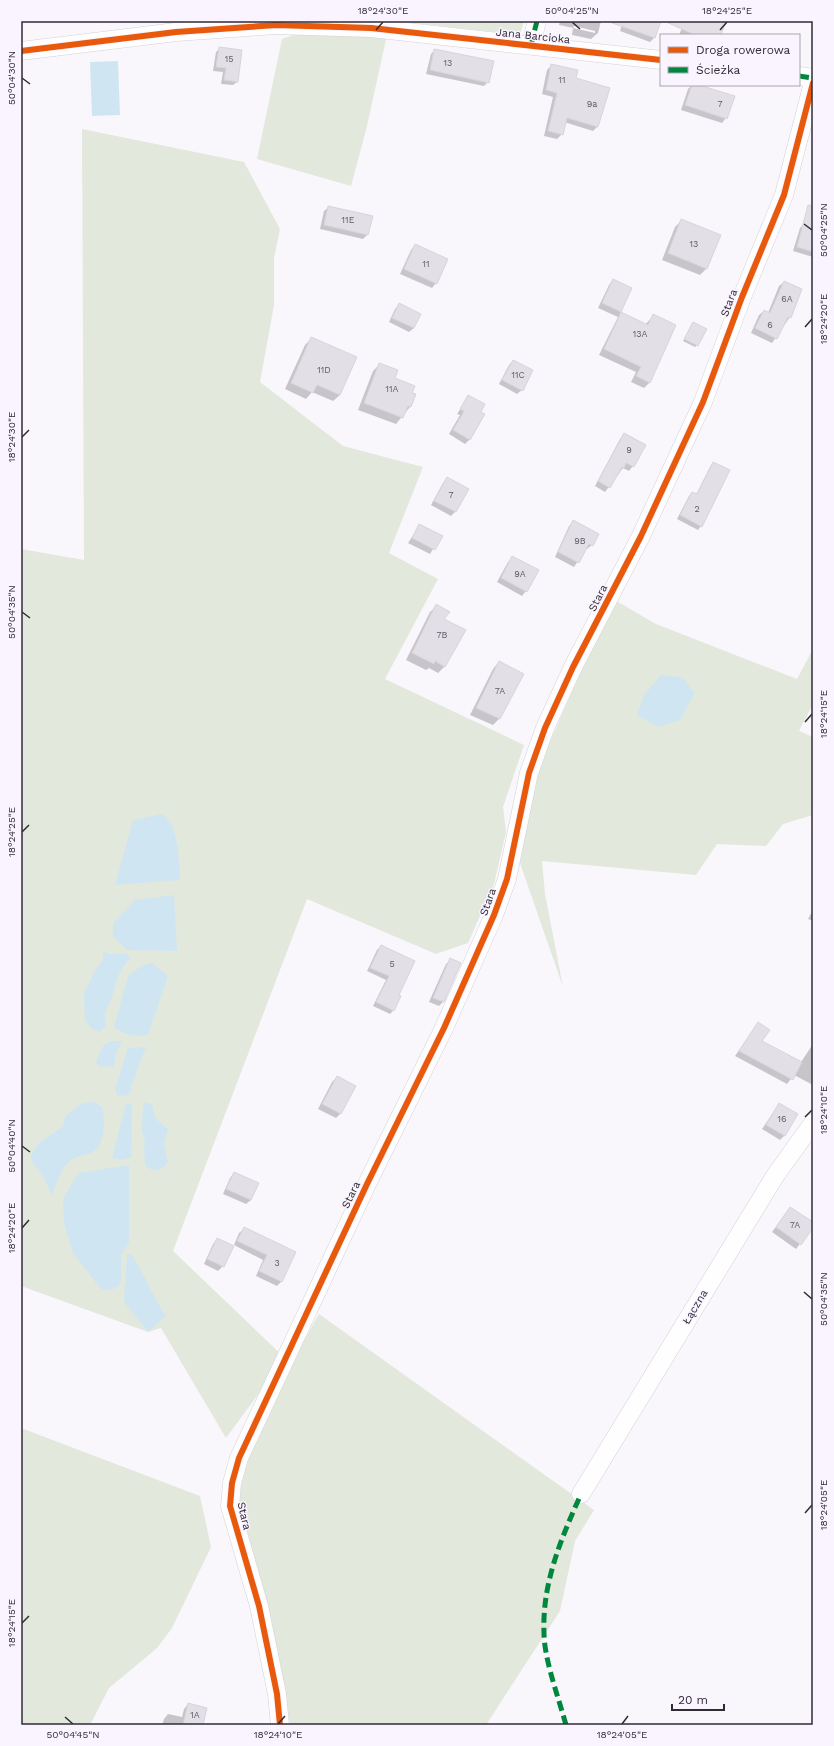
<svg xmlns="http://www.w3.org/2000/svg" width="834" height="1746" font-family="'Work Sans',sans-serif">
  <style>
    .green { fill: #e2e8dc }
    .water { fill: #cfe6f2 }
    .shadow { fill: #0003; fill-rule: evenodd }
    .building { fill: #e2dfe6; stroke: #d8d4dc }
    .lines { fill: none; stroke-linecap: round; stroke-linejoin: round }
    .street-casing { stroke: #d4d1d8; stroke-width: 19 }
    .street { stroke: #fefeff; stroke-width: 18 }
    .quiet { stroke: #00873e; stroke-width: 5; stroke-dasharray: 10 5; stroke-linecap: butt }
    .cycleway-casing { stroke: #f9f4ff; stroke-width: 8 }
    .cycleway { stroke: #e8590c; stroke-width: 6 }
    .ticks { fill: none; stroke: #302b35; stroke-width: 1.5 }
    .labels { text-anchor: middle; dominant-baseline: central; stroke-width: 3; stroke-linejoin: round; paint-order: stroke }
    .number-label { font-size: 9px; fill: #5e5a63 }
    .street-label { font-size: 11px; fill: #302b35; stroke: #f9f4ff }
    .neatline { fill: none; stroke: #302b35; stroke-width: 1.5 }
    .ticks-label { font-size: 10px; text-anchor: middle; fill: #302b35 }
  </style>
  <rect width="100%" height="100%" fill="#f9f7fc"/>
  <g class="green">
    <polygon points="397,21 524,21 520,35"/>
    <polygon points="293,35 387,35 366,130 351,186 257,159 282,39"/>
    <polygon points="82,129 244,162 280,229 274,258 274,305 260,382 343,446 423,467 389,553 438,579 385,679 524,745 503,807 506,832 494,884 468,943 436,954 307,899 173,1251 285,1358 226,1438 161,1328 148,1332 21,1286 21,549 84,560"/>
    <polygon points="613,599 656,624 797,679 813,649 813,704 799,731 813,737 813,815 783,824 766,846 717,844 696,875 542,861 545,894 563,987 520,863 534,778"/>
    <polygon points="319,1314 594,1510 575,1541 560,1611 486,1725 290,1725 283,1680 239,1506 246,1442"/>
    <polygon points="21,1428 200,1496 211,1547 172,1628 157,1648 109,1688 90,1725 21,1725"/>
  </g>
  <g class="water">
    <polygon points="118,61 120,115 92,116 90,62"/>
    <polygon points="661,675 682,677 695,693 680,720 658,727 637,715 644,695"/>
    <polygon points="162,814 172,824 178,848 180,880 115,885 133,820"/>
    <polygon points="174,895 177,951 128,950 113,937 113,923 135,900"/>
    <path d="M103,951l6,3 18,-1 3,5c-13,15 -13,22 -18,40 -2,5 -5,10 -7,15 -1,5 2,9 0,15l-6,4 -7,-3 -7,-9 -1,-27 12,-24 7,-9z"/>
    <path d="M152,963l16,13 -20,59c-12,2 -24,0 -34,-8l14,-51 15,-11z"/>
    <path d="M111,1041h11l-7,14v7l-2,5 -15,-1 -2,-3c3,-9 5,-19 15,-22z"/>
    <polygon points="146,1047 131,1086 131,1092 126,1096 117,1095 115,1089 128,1048"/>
    <path d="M94,1102l8,5c3,12 4,35 -8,44 -5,5 -16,4 -23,9 -10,7 -14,23 -19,35l-8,-17 -12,-16 -1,-8 8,-11 23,-16 4,-12 17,-12z"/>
    <polygon points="144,1102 152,1104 154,1114 157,1120 168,1129 164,1143 168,1162 161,1169 153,1170 145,1166 144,1148 145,1143 141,1127"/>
    <polygon points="126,1104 132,1104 131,1158 121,1160 112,1158"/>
    <path d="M129,1165v78l-8,12v27c-6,8 -10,9 -20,7l-28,-36 -9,-29 -1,-25 15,-26z"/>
    <path d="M127,1254l5,1c13,20 21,42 34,61l-18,16 -24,-30z"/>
  </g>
  <g class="shadow">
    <path d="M560,21h41l-3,12 -7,6 -19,-4 1,-7 -14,-3zM574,26l21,5v2l-22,-5z"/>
    <polygon points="623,21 660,21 654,38 650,42 620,31"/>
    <polygon points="685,21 725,21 720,35 679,35"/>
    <polygon points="219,49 237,82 233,85 221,84 223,72 213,71 216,52"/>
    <polygon points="435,50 488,82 484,86 426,74 431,54"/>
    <polygon points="552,65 575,79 598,126 593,131 564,122 562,134 557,139 544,136 553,97 542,94 547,70"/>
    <polygon points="692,85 696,85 726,118 722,123 681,110 688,89"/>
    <polygon points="329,207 367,235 363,239 320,229 324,211"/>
    <polygon points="682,220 706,269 700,275 662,260 675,227"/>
    <polygon points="804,224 813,226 813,257 793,251 800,228"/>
    <polygon points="415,245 436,283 432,288 400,274 411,250"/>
    <polygon points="613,280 631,289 620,313 645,325 653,316 650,382 644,388 631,382 636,372 599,355 618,317 598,308 609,285"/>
    <polygon points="784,282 790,317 772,343 751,333 759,315 764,311 768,313 779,286"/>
    <polygon points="400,304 414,328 409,332 389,322 395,309"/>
    <polygon points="692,325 697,345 695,347 683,341"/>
    <polygon points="312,338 340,395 333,401 312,392 306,399 285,389 305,345"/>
    <polygon points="513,361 522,390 517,394 499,384 509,365"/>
    <polygon points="380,364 394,379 415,395 410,407 396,424 358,410 373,371"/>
    <polygon points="469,396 480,413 470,439 465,444 449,434 460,415 457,414"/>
    <polygon points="624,434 633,466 629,471 623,468 605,492 595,486 620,439"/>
    <polygon points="713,463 701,526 698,530 677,519 689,496 692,493 696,495 710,467"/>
    <polygon points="447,478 467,489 455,512 451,516 431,505 443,483"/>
    <polygon points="573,522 592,545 587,549 586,549 574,567 555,557 569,526"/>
    <polygon points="420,525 441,536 430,554 408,543"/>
    <polygon points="513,557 526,591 522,596 497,582 508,562"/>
    <polygon points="437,606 445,666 438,673 429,668 426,670 406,660 430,612"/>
    <polygon points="499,662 500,718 493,725 470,715 493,669"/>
    <polygon points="813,910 813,921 808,919"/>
    <polygon points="381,946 397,996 394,1010 390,1014 373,1006 386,980 367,971 377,950"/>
    <polygon points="451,960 460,964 443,1002 439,1006 429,1002 446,964"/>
    <polygon points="758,1023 761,1041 801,1062 813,1044 813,1085 794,1075 787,1084 735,1056"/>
    <polygon points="337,1077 355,1087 340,1114 336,1118 318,1109 332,1082"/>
    <polygon points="779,1104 785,1135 780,1140 762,1129"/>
    <polygon points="234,1173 251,1200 246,1204 223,1194 230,1178"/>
    <polygon points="790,1208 813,1223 813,1227 796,1249 772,1232"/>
    <polygon points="244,1229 295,1253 281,1282 277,1286 256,1276 263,1260 234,1245 239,1233"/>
    <polygon points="217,1239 223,1266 218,1271 204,1264 213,1244"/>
    <polygon points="188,1704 202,1725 162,1725 164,1719 168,1714 182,1717 184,1709"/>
  </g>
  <g class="building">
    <polygon points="613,21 661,21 655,38 612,23"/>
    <polygon points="664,21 726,21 721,35 695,35"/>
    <polygon points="219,47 242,50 238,82 224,80 226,68 216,67"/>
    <polygon points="434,49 494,61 489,83 430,70"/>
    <polygon points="551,64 578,70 576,78 610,88 598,127 567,118 563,135 548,131 557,93 546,90"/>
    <polygon points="692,85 699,85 735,96 727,119 685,105"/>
    <polygon points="808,205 813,206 813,252 797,247"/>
    <polygon points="328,206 373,216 368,235 324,225"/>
    <polygon points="681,219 721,235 707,269 668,253"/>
    <polygon points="415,244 448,259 437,284 404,269"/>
    <polygon points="613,279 632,288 621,312 602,303"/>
    <polygon points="784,281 802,289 791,318 788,317 777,339 755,328 764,310 770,313"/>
    <polygon points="399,303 421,314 414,328 392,318"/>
    <polygon points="621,312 648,325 653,314 676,325 650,383 636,376 641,367 604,349"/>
    <polygon points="693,322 707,329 698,346 684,339"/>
    <polygon points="311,337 357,357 340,395 317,385 313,393 291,383"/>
    <polygon points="513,360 533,370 523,391 502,380"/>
    <polygon points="379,363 398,370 395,378 415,386 412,393 416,394 411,407 408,406 403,418 364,403"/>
    <polygon points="468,395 485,404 481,412 485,414 470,440 453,430 464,411 460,409"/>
    <polygon points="624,433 646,445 634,467 626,463 624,468 622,467 610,488 598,481"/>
    <polygon points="713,462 730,470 702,527 680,515 692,492 697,494"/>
    <polygon points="447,477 469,489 456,512 434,501"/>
    <polygon points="573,520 599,534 593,546 589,544 579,563 558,552"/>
    <polygon points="419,524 443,536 435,550 412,538"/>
    <polygon points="512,556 539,570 527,592 501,578"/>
    <polygon points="436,604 450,612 444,619 466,630 445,667 435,661 434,664 412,653"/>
    <polygon points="499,661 524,674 500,719 476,708"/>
    <polygon points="381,945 415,961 399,995 401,996 394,1011 376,1002 389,976 370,968"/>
    <polygon points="450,958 461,963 444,1002 433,998"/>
    <polygon points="758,1022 770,1030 762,1041 802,1062 793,1080 739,1051"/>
    <polygon points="337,1076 356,1086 341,1114 322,1104"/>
    <polygon points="779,1103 798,1114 785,1136 766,1125"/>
    <polygon points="234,1172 259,1183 251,1200 226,1189"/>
    <polygon points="790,1207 813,1222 813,1228 801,1245 776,1227"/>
    <polygon points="244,1227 296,1252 282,1282 259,1271 267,1255 237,1241"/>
    <polygon points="217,1238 234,1246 224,1267 207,1259"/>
    <polygon points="188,1703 207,1708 203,1725 183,1725"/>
  </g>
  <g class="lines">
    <g class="street-casing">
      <g id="street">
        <polyline points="531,45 537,21"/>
        <polyline points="21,51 176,32 276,25 371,28 661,60"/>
        <polyline points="799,76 813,78"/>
        <polyline points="581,1494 775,1176 813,1123"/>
        <polyline points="280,1725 277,1694 259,1606 230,1506 232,1483 239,1458 367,1184 444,1028 494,915 507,879 529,773 545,728 573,667 641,536 703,402 742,297 784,195 813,83"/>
      </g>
    </g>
    <use href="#street" class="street"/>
    <g class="quiet">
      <polyline points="531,45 537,21"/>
      <polyline points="799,76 813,78"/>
      <path d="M566,1725c-7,-26 -22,-66 -22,-92 -2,-50 17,-94 37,-139"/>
    </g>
    <g class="cycleway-casing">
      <g id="cycleway">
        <polyline points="21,51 176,32 276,25 371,28 661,60"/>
        <polyline points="280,1725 277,1694 259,1606 230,1506 232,1483 239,1458 367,1184 444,1028 494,915 507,879 529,773 545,728 573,667 641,536 703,402 742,297 784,195 813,83"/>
      </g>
    </g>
    <use href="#cycleway" class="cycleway"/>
  </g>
  <path class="ticks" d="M572,22l8,7M376,30l7,-8M720,30l7,-8M22,78l8,6M804,224l8,6M805,327l7,-8M22,437l7,-7M22,612l8,6M805,722l7,-8M22,832l7,-7M805,1117l7,-7M22,1146l8,6M22,1228l7,-8M804,1292l8,7M805,1513l7,-8M22,1623l7,-7M65,1717l8,7M278,1724l7,-8M622,1724l6,-8"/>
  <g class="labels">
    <g class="number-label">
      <text x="229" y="59">15</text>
      <text x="448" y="63">13</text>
      <text x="562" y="80">11</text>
      <text x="592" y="104">9a</text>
      <text x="720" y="104">7</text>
      <text x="348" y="220">11E</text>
      <text x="694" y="244">13</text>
      <text x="426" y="264">11</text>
      <text x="787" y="299">6A</text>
      <text x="770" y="325">6</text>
      <text x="640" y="334">13A</text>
      <text x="324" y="370">11D</text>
      <text x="518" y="375">11C</text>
      <text x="392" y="389">11A</text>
      <text x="629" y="450">9</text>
      <text x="451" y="495">7</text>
      <text x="697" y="509">2</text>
      <text x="580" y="541">9B</text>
      <text x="520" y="574">9A</text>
      <text x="442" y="635">7B</text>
      <text x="500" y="691">7A</text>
      <text x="392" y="964">5</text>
      <text x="782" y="1119">16</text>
      <text x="795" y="1225">7A</text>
      <text x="277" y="1263">3</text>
      <text x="195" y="1715">1A</text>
    </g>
    <g class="street-label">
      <text transform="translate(533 36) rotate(6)">Jana Barcioka</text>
      <text transform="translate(729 303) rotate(-69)">Stara</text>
      <text transform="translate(598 598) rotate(-63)">Stara</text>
      <text transform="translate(488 902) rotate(-70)">Stara</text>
      <text transform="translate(351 1195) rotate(-64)">Stara</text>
      <text transform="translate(695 1307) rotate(-59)">Łączna</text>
      <text transform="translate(244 1516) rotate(77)">Stara</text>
    </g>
  </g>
  <rect width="834" height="1746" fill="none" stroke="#f9f4ff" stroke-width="44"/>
  <rect x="660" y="34" width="140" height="52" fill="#f9f4ff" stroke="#a9a4ae"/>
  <rect x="668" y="47" width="20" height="6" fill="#e8590c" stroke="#a9a4ae"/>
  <text x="696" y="54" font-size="12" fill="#302b35">Droga rowerowa</text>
  <rect x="668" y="67" width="20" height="6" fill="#00873e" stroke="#a9a4ae"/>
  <text x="696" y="74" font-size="12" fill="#302b35">Ścieżka</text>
  <path d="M672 1704v6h52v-6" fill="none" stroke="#302b35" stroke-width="2"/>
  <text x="678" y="1704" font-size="12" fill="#302b35" stroke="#f9f4ff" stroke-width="3" paint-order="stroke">20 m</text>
  <rect x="22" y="22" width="790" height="1702" class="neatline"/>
  <g class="ticks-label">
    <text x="383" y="14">18°24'30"E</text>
    <text x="572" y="14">50°04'25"N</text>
    <text x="727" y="14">18°24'25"E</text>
    <text transform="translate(11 78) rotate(-90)" y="4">50°04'30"N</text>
    <text transform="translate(823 230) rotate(-90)" y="4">50°04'25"N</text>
    <text transform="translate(823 319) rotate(-90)" y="4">18°24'20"E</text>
    <text transform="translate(11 437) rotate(-90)" y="4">18°24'30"E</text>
    <text transform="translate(11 612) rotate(-90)" y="4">50°04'35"N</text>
    <text transform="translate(823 714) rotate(-90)" y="4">18°24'15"E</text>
    <text transform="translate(11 832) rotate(-90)" y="4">18°24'25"E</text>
    <text transform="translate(823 1110) rotate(-90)" y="4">18°24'10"E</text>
    <text transform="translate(11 1146) rotate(-90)" y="4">50°04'40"N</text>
    <text transform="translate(11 1228) rotate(-90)" y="4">18°24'20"E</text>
    <text transform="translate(823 1299) rotate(-90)" y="4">50°04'35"N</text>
    <text transform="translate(823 1505) rotate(-90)" y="4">18°24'05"E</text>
    <text transform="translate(11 1623) rotate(-90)" y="4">18°24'15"E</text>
    <text x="73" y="1738">50°04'45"N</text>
    <text x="278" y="1738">18°24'10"E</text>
    <text x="622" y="1738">18°24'05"E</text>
  </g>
</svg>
